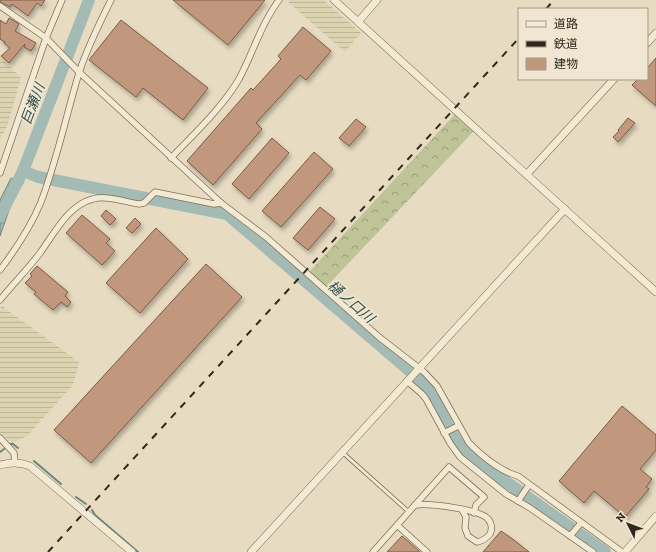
<svg xmlns="http://www.w3.org/2000/svg" width="656" height="552" font-family="'Zilla Slab','Noto Sans JP',serif">
  <style>
    .farmland { fill: url(#farmland-rules) }
    .forest { fill: url(#forest-crowns) }
    .water { fill: url(#water-waves); stroke: #6c8780 }
    .lines { fill: none; stroke-linecap: round; stroke-linejoin: round }
    .stream { stroke: #6c8780; stroke-width: 2 }
    .river { stroke: #a4bab4; stroke-width: 12 }
    .building { fill: #c1987d; stroke: #7b5a45; filter: url(#shadow) }
    .service-casing { stroke: #7f6e5c; stroke-width: 4.5 }
    .minor-casing { stroke: #7f6e5c; stroke-width: 7 }
    .tertiary-casing { stroke: #7f6e5c; stroke-width: 8 }
    .service { stroke: #f3ead4; stroke-width: 3 }
    .minor { stroke: #f3ead4; stroke-width: 5.5 }
    .tertiary { stroke: #f3ead4; stroke-width: 7 }
    .rail { stroke: #30271e; stroke-width: 2; stroke-dasharray: 7 7; stroke-linecap: butt }
    .labels { text-anchor: middle; dominant-baseline: central; stroke-width: 3.5; stroke-linejoin: round; paint-order: stroke }
    .water-label { font-size: 14px; font-style: italic; fill: #2f4e4c; stroke: #f0e6d1 }
  </style>
  <defs>
    <pattern id="farmland-rules" width="6" height="5" patternUnits="userSpaceOnUse"><rect width="6" height="5" fill="#dcd4b1"/><path d="M0 2.5h6" fill="none" stroke="#bdb698"/></pattern>
    <pattern id="forest-crowns" width="20" height="18" patternUnits="userSpaceOnUse"><rect width="20" height="18" fill="#bfc398"/><path d="M2 6a3 3 0 1 1 6 0M12 15a3 3 0 1 1 6 0" fill="none" stroke="#9c9e7b"/></pattern>
    <pattern id="water-waves" width="16" height="10" patternUnits="userSpaceOnUse"><rect width="16" height="10" fill="#a4bab4"/><path d="M0 5q4-4 8 0t8 0" fill="none" stroke="#869792"/></pattern>
    <filter id="shadow"><feDropShadow dx="2" dy="3.5" stdDeviation="2" flood-color="#0004"/></filter>
  </defs>
  <rect width="100%" height="100%" fill="#e7dcc2"/>
  <g class="farmland">
    <polygon points="290,0 324,0 361,33 345,52 288,2"/>
    <polygon points="0,57 21,78 7,127 0,138"/>
    <polygon points="2,306 79,362 73,385 27,436 12,443 0,433 0,308"/>
  </g>
  <polygon class="forest" points="455,114 474,131 326,287 309,272"/>
  <polygon class="water" points="11,178 24,182 14,196 0,236 0,200"/>
  <g class="lines">
    <g class="stream">
      <polyline points="10,444 13,444 18,448"/>
      <polyline points="0,452 4,449"/>
      <polyline points="34,461 61,484"/>
      <polyline points="76,497 86,504"/>
      <polyline points="92,510 95,515 138,552"/>
    </g>
    <g class="river">
      <path d="M23,171l15,6 189,37 198,170c16,22 23,50 42,70l138,98"/>
      <polyline points="0,216 23,171 89,0"/>
    </g>
  </g>
  <g class="building">
    <polygon points="0,0 45,0 41,6 37,3 28,16 12,4 10,7 0,2"/>
    <polygon points="173,0 265,0 228,45"/>
    <polygon points="9,18 19,24 15,31 36,43 31,51 24,47 25,44 9,63 1,56 10,48 4,43 5,42 0,39 0,20 6,24"/>
    <polygon points="121,20 208,88 183,120 143,88 136,97 89,60"/>
    <polygon points="303,27 331,51 306,80 300,75 256,123 262,129 213,185 187,161 251,88 253,90 281,59 278,56"/>
    <polygon points="656,58 656,106 632,85 638,79 647,79 647,68"/>
    <polygon points="628,118 635,123 618,142 613,137 619,131 618,130"/>
    <polygon points="356,119 366,127 349,146 339,138"/>
    <polygon points="272,138 289,153 249,199 232,184"/>
    <polygon points="314,152 333,169 281,227 262,211"/>
    <polygon points="320,207 335,219 308,250 293,238"/>
    <polygon points="106,210 116,219 110,225 101,216"/>
    <polygon points="82,215 110,239 106,243 115,251 102,265 66,233"/>
    <polygon points="135,218 141,224 132,233 126,228"/>
    <polygon points="156,228 188,259 140,313 106,283"/>
    <polygon points="206,264 242,297 91,463 54,430"/>
    <polygon points="37,266 68,292 65,296 71,302 67,307 61,302 53,310 34,294 36,292 25,283 32,276 30,274"/>
    <polygon points="622,406 656,435 656,450 640,469 652,479 646,487 649,489 625,517 594,491 584,503 559,481"/>
    <polygon points="501,531 514,540 529,552 483,552"/>
    <polygon points="402,536 420,552 387,552"/>
  </g>
  <g class="lines">
    <g class="service-casing">
      <polyline id="service" points="342,452 409,512"/>
    </g>
    <g class="minor-casing">
      <g id="minor">
        <path d="M0,6l46,32 33,34 142,131 45,34 113,100 45,35 13,14 32,57c13,13 31,28 49,33l104,76"/>
        <path d="M171,158c23,-24 51,-50 68,-79 14,-26 22,-55 40,-79"/>
        <polyline points="0,173 46,38 62,0"/>
        <path d="M0,270c16,-21 31,-44 41,-68 16,-42 25,-86 38,-129 8,-25 20,-49 32,-73"/>
        <path d="M0,300c13,-16 28,-31 40,-47 14,-19 28,-48 53,-54 14,-4 32,3 46,5l5,-1 11,-11 59,12 7,-1"/>
        <polyline points="407,381 422,394 426,399 450,443 460,457 506,494 530,508 593,552"/>
        <polyline points="444,433 458,426"/>
        <polyline points="0,438 14,453 15,463"/>
        <polyline points="518,501 529,485"/>
        <path d="M415,505c15,-2 59,4 71,12 5,4 7,11 4,17 -3,4 -8,7 -13,8l-9,-6 -3,-8 1,-11 -4,-7"/>
        <polyline points="397,525 427,552"/>
        <polyline points="570,536 581,523"/>
        <polyline points="373,552 449,467 484,497 476,505 474,513"/>
      </g>
    </g>
    <g class="tertiary-casing">
      <g id="tertiary">
        <polyline points="334,0 656,292"/>
        <polyline points="358,22 377,0"/>
        <polyline points="647,43 656,33"/>
        <polyline points="527,174 614,79"/>
        <path d="M0,465c11,-3 20,-3 30,1l102,86"/>
        <polyline points="251,552 565,209"/>
        <polyline points="625,552 656,516"/>
      </g>
    </g>
    <use href="#service" class="service"/>
    <use href="#minor" class="minor"/>
    <use href="#tertiary" class="tertiary"/>
    <g class="rail">
      <polyline points="546,9 554,0"/>
      <polyline points="48,552 519,38"/>
    </g>
  </g>
  <g class="labels">
    <g class="water-label">
      <text transform="translate(33 104) rotate(-69)">巨瀬川</text>
      <text transform="translate(351 302) rotate(41)">樋ノ口川</text>
    </g>
  </g>
  <rect x="518" y="8" width="130" height="72" fill="#f0e6d1" stroke="#a39a89"/>
  <rect x="526" y="21" width="20" height="6" fill="#f3ead4" stroke="#a39a89"/>
  <text x="554" y="28" font-size="12" fill="#30271e">道路</text>
  <rect x="526" y="41" width="20" height="6" fill="#30271e" stroke="#a39a89"/>
  <text x="554" y="48" font-size="12" fill="#30271e">鉄道</text>
  <rect x="526" y="58" width="20" height="12" fill="#c1987d" stroke="#a39a89"/>
  <text x="554" y="68" font-size="12" fill="#30271e">建物</text>
  <g transform="translate(628 524) rotate(312)" stroke="#f0e6d1" stroke-width="3" paint-order="stroke">
  <path d="M0-3L7 15L0 10L-7 15Z" fill="#30271e"/>
  <text y="-6" font-size="11" font-weight="bold" text-anchor="middle" fill="#30271e">N</text>
  </g>
</svg>
